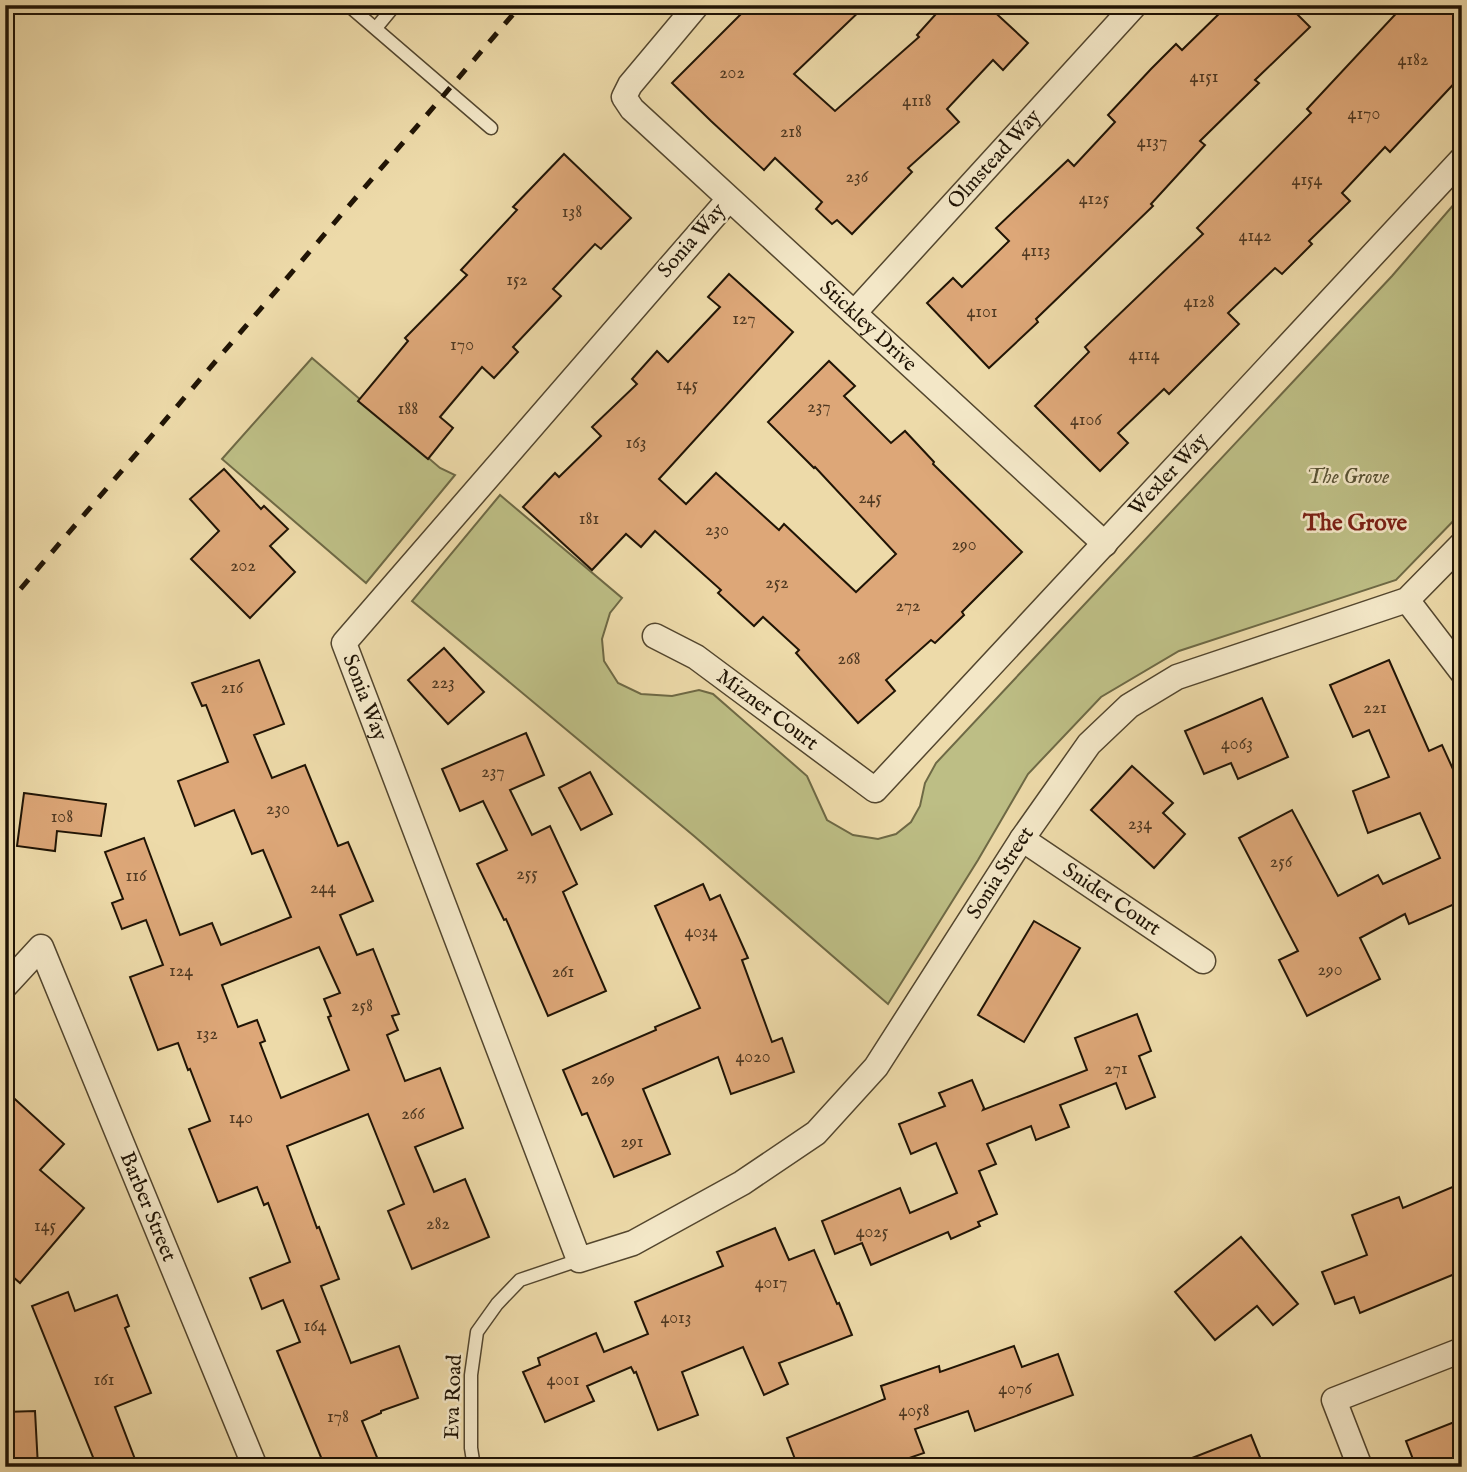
<svg xmlns="http://www.w3.org/2000/svg" width="1467" height="1472" font-family="'IM FELL English',serif">
  <style>
    .green { fill: #bdbe85; stroke: #6e6945; stroke-width: 2 }
    .building { fill: #dda778; stroke: #201405; stroke-width: 2; fill-rule: evenodd }
    .lines { fill: none; stroke-linecap: round; stroke-linejoin: round }
    .service-casing { stroke: #53462e; stroke-width: 15 }
    .minor-casing { stroke: #53462e; stroke-width: 27 }
    .service { stroke: #f3e7c7; stroke-width: 12 }
    .minor { stroke: #f3e7c7; stroke-width: 24 }
    .rail { stroke: #201405; stroke-width: 5; stroke-dasharray: 12 12; stroke-linecap: butt }
    .labels { text-anchor: middle; dominant-baseline: central; stroke-width: 5; stroke-linejoin: round; paint-order: stroke }
    .number-label { font-size: 18px; fill: #4f3922 }
    .street-label { font-size: 21px; fill: #201405; stroke: #f3e7c7 }
    .park-label { font-size: 21px; font-style: italic; fill: #575032; stroke: #f3e7c7 }
    .neighbourhood-label { font-size: 23px; font-weight: bold; fill: #7a1f14; stroke: #f3e7c7 }
  </style>
  <rect width="100%" height="100%" fill="#eddaa9"/>
  <filter id="stains"><feTurbulence type="fractalNoise" baseFrequency=".00286" numOctaves="4"/><feColorMatrix values="0 0 0 0 .2 0 0 0 0 .09 0 0 0 0 .02 0 0 0 .5 -.17"/></filter>
  <radialGradient id="worn" r=".72"><stop offset=".6" stop-color="#630" stop-opacity="0"/><stop offset="1" stop-color="#630" stop-opacity=".3"/></radialGradient>
  <g class="green">
    <polygon points="1462,195 1462,512 1396,580 1179,651 1101,697 1028,774 978,860 888,1004 694,836 412,601 500,495 622,598 610,613 602,639 604,661 618,683 641,694 672,696 699,690 713,694 807,776 827,820 853,835 878,839 896,834 911,822 920,806 925,783 936,763 1392,276"/>
    <polygon points="312,358 440,468 455,475 366,583 222,459"/>
  </g>
  <g class="building">
    <polygon points="750,5 866,5 794,74 835,111 919,37 917,35 944,5 987,5 1028,43 1003,70 993,60 947,109 959,122 908,168 912,172 852,234 837,220 832,224 816,209 822,202 775,158 764,170 711,121 672,83"/>
    <polygon points="1228,5 1288,5 1310,27 1255,80 1259,83 1200,141 1205,145 1151,204 1153,206 1036,319 1038,322 989,368 927,303 953,278 962,287 1009,241 996,228 1068,160 1074,166 1115,122 1108,115 1151,69 1176,44 1182,50"/>
    <polygon points="1404,5 1462,5 1462,75 1390,152 1385,147 1342,193 1350,201 1309,241 1312,244 1282,274 1275,268 1228,313 1239,324 1169,394 1164,389 1118,433 1128,443 1100,471 1035,406 1089,352 1085,347 1203,234 1197,228 1311,113 1307,109"/>
    <polygon points="564,154 631,218 601,249 595,244 553,289 561,296 513,347 518,352 494,378 482,367 440,417 453,428 428,459 358,401 408,341 405,338 467,275 461,270 517,210 513,207"/>
    <polygon points="729,274 793,332 659,479 686,504 716,473 779,530 784,524 856,592 896,554 815,467 814,468 768,422 829,361 855,386 844,396 891,443 905,431 934,462 933,464 1022,552 962,612 964,615 935,643 931,640 886,680 895,691 858,723 796,653 799,650 763,617 754,626 718,593 721,590 655,531 641,547 626,534 592,570 523,507 555,473 559,477 601,436 592,427 637,384 632,379 657,351 668,362 720,307 708,297"/>
    <polygon points="224,469 261,509 264,506 288,529 270,546 295,572 250,618 191,559 219,531 190,499"/>
    <polygon points="444,648 484,692 448,724 408,680"/>
    <path d="M259,660l25,64 -30,11 18,43 33,-13 33,81 10,-4 25,59 -33,14 17,40 16,-6 26,65 -7,2 6,14 -11,5 18,46 35,-13 23,60 -48,19 19,45 31,-13 24,58 -77,32 -24,-58 16,-7 -36,-90 -81,32 30,82 2,-1 20,52 -18,7 30,77 48,-17 19,52 -37,13v2l-19,8 19,46h-56l-48,-116 23,-9 -17,-42 -21,9 -12,-31 40,-16 -22,-59 -4,2 -7,-18 -39,15 -29,-73 21,-8 -20,-52 -2,1 -10,-27 -20,7 -28,-73 33,-12 -17,-45 -24,9 -10,-26 11,-4 -18,-47 39,-14 36,97 32,-12 9,22 70,-28 -28,-67 -11,4 -18,-44 -39,16 -17,-45 50,-19 -22,-57 -4,1 -10,-23zM319,947l21,46 -16,6 7,17 -3,1 21,53 -68,28 -21,-55 5,-2 -8,-21 -19,7 -16,-42z"/>
    <polygon points="1389,660 1429,751 1442,745 1462,789 1462,908 1459,902 1409,924 1405,914 1360,938 1380,979 1307,1016 1279,960 1298,951 1239,838 1292,810 1338,896 1378,875 1383,884 1440,858 1420,813 1368,833 1353,791 1389,777 1369,730 1353,737 1330,685"/>
    <polygon points="1262,698 1288,757 1238,779 1231,763 1204,774 1185,731"/>
    <polygon points="526,733 544,775 510,790 532,835 550,826 577,884 563,892 606,991 548,1016 506,919 504,920 477,864 507,850 483,801 460,811 442,769"/>
    <polygon points="1132,766 1173,803 1163,813 1185,834 1154,868 1091,810"/>
    <polygon points="590,772 612,814 581,830 559,788"/>
    <polygon points="24,793 106,804 101,836 57,831 55,851 17,846"/>
    <polygon points="703,884 710,900 720,895 748,958 742,960 772,1042 782,1038 794,1072 731,1094 718,1057 643,1089 670,1154 614,1177 587,1113 582,1115 563,1070 656,1030 655,1027 700,1008 655,906"/>
    <polygon points="1034,921 1080,948 1024,1042 978,1015"/>
    <polygon points="1137,1014 1151,1051 1139,1056 1155,1097 1126,1109 1116,1083 1060,1105 1069,1127 1036,1140 1031,1126 987,1144 996,1164 979,1171 997,1214 978,1222 980,1226 951,1239 948,1232 871,1265 862,1243 835,1254 822,1221 900,1188 910,1213 957,1193 936,1143 911,1154 899,1124 945,1106 939,1093 972,1080 984,1108 983,1110 1087,1070 1075,1038"/>
    <polygon points="5,1090 64,1144 40,1170 84,1208 20,1283 5,1270"/>
    <polygon points="1462,1183 1462,1271 1360,1313 1354,1297 1335,1304 1322,1272 1367,1255 1352,1215 1399,1197 1403,1208"/>
    <polygon points="775,1228 789,1260 814,1250 837,1304 839,1303 852,1335 779,1363 788,1384 764,1395 743,1347 682,1372 698,1415 658,1430 636,1372 634,1373 631,1367 587,1386 594,1401 545,1422 523,1372 540,1365 538,1358 596,1333 604,1352 648,1334 635,1302 723,1266 717,1252"/>
    <polygon points="1241,1237 1298,1304 1273,1325 1257,1306 1215,1340 1175,1292"/>
    <polygon points="68,1292 75,1311 117,1295 129,1326 125,1328 151,1393 115,1407 138,1467 97,1467 32,1306"/>
    <polygon points="1014,1346 1022,1367 1058,1354 1073,1395 975,1431 968,1411 915,1429 924,1453 883,1467 798,1467 787,1438 885,1399 881,1386 939,1366 940,1372"/>
    <polygon points="35,1411 38,1467 5,1467 5,1412"/>
    <polygon points="1462,1419 1462,1467 1416,1467 1406,1441"/>
    <polygon points="1251,1435 1264,1467 1174,1467 1174,1465"/>
  </g>
  <g class="lines">
    <g class="service-casing">
      <g id="service">
        <polyline points="348,5 491,128"/>
        <polyline points="376,28 395,5"/>
        <polyline points="474,1467 471,1448 471,1375 477,1332 497,1304 520,1280 579,1260"/>
      </g>
    </g>
    <g class="minor-casing">
      <g id="minor">
        <path id="s1" d="M697,5l-67,80 -6,12 8,12 473,435"/>
        <path id="s2" d="M729,199l-385,444 235,617 54,-17 109,-60 74,-50 60,-66 146,-228 67,-95 40,-38 48,-29 230,-77 55,-56"/>
        <path id="s3" d="M854,313l281,-308"/>
        <polyline points="1407,600 1462,672"/>
        <path id="s4" d="M655,636l41,21 179,133 587,-631"/>
        <path id="s5" d="M1022,839l181,122"/>
        <path id="s6" d="M5,986l36,-39 214,520"/>
        <polyline points="1360,1467 1334,1400 1462,1350"/>
      </g>
    </g>
    <use href="#service" class="service"/>
    <use href="#minor" class="minor"/>
    <polyline class="rail" points="5,607 521,5"/>
  </g>
  <g class="labels">
    <g class="number-label">
      <text x="1413" y="60">4182</text>
      <text x="732" y="73">202</text>
      <text x="1204" y="77">4151</text>
      <text x="917" y="101">4118</text>
      <text x="1364" y="114">4170</text>
      <text x="791" y="132">218</text>
      <text x="1152" y="142">4137</text>
      <text x="857" y="177">236</text>
      <text x="1307" y="180">4154</text>
      <text x="1094" y="199">4125</text>
      <text x="572" y="212">138</text>
      <text x="1255" y="236">4142</text>
      <text x="1036" y="251">4113</text>
      <text x="517" y="280">152</text>
      <text x="1199" y="302">4128</text>
      <text x="982" y="312">4101</text>
      <text x="744" y="319">127</text>
      <text x="462" y="345">170</text>
      <text x="1144" y="355">4114</text>
      <text x="687" y="385">145</text>
      <text x="819" y="407">237</text>
      <text x="408" y="409">188</text>
      <text x="1086" y="420">4106</text>
      <text x="636" y="443">163</text>
      <text x="870" y="498">245</text>
      <text x="589" y="519">181</text>
      <text x="717" y="530">230</text>
      <text x="964" y="545">290</text>
      <text x="243" y="566">202</text>
      <text x="777" y="583">252</text>
      <text x="908" y="606">272</text>
      <text x="849" y="659">268</text>
      <text x="443" y="683">223</text>
      <text x="232" y="688">216</text>
      <text x="1375" y="708">221</text>
      <text x="1237" y="744">4063</text>
      <text x="493" y="772">237</text>
      <text x="278" y="809">230</text>
      <text x="62" y="817">108</text>
      <text x="1140" y="824">234</text>
      <text x="1281" y="862">256</text>
      <text x="527" y="874">255</text>
      <text x="136" y="876">116</text>
      <text x="323" y="888">244</text>
      <text x="701" y="932">4034</text>
      <text x="1330" y="970">290</text>
      <text x="181" y="971">124</text>
      <text x="563" y="972">261</text>
      <text x="362" y="1006">258</text>
      <text x="207" y="1034">132</text>
      <text x="753" y="1057">4020</text>
      <text x="1116" y="1069">271</text>
      <text x="603" y="1079">269</text>
      <text x="413" y="1114">266</text>
      <text x="241" y="1118">140</text>
      <text x="632" y="1142">291</text>
      <text x="438" y="1224">282</text>
      <text x="45" y="1226">145</text>
      <text x="872" y="1232">4025</text>
      <text x="771" y="1283">4017</text>
      <text x="676" y="1318">4013</text>
      <text x="315" y="1326">164</text>
      <text x="104" y="1380">161</text>
      <text x="563" y="1380">4001</text>
      <text x="1015" y="1389">4076</text>
      <text x="914" y="1411">4058</text>
      <text x="338" y="1417">178</text>
    </g>
    <g class="street-label">
      <text stroke="none"><textPath href="#s3" startOffset="208">Olmstead Way</textPath></text>
      <text transform="translate(692 241) rotate(-49)">Sonia Way</text>
      <text stroke="none"><textPath href="#s1" startOffset="453">Stickley Drive</textPath></text>
      <text stroke="none"><textPath href="#s4" startOffset="700">Wexler Way</textPath></text>
      <text stroke="none"><textPath href="#s2" startOffset="646">Sonia Way</textPath></text>
      <text stroke="none"><textPath href="#s4" startOffset="135">Mizner Court</textPath></text>
      <text stroke="none"><textPath href="#s2" startOffset="1838">Sonia Street</textPath></text>
      <text stroke="none"><textPath href="#s5" startOffset="108">Snider Court</textPath></text>
      <text stroke="none"><textPath href="#s6" startOffset="334">Barber Street</textPath></text>
      <text transform="translate(454 1397) rotate(-88)">Eva Road</text>
    </g>
    <g class="park-label">
      <text x="1348" y="477">The Grove</text>
    </g>
    <g class="neighbourhood-label">
      <text x="1355" y="523">The Grove</text>
    </g>
  </g>
  <rect width="1467" height="1472" fill="none" stroke="#eddaa9" stroke-width="28"/>
  <rect x="7" y="7" width="1453" height="1458" fill="none" stroke="#201405" stroke-width="3.5"/>
  <rect x="14" y="14" width="1439" height="1444" fill="none" stroke="#201405" stroke-width="2"/>
  <rect width="100%" height="100%" filter="url(#stains)"/>
  <rect width="100%" height="100%" fill="url(#worn)"/>
</svg>
